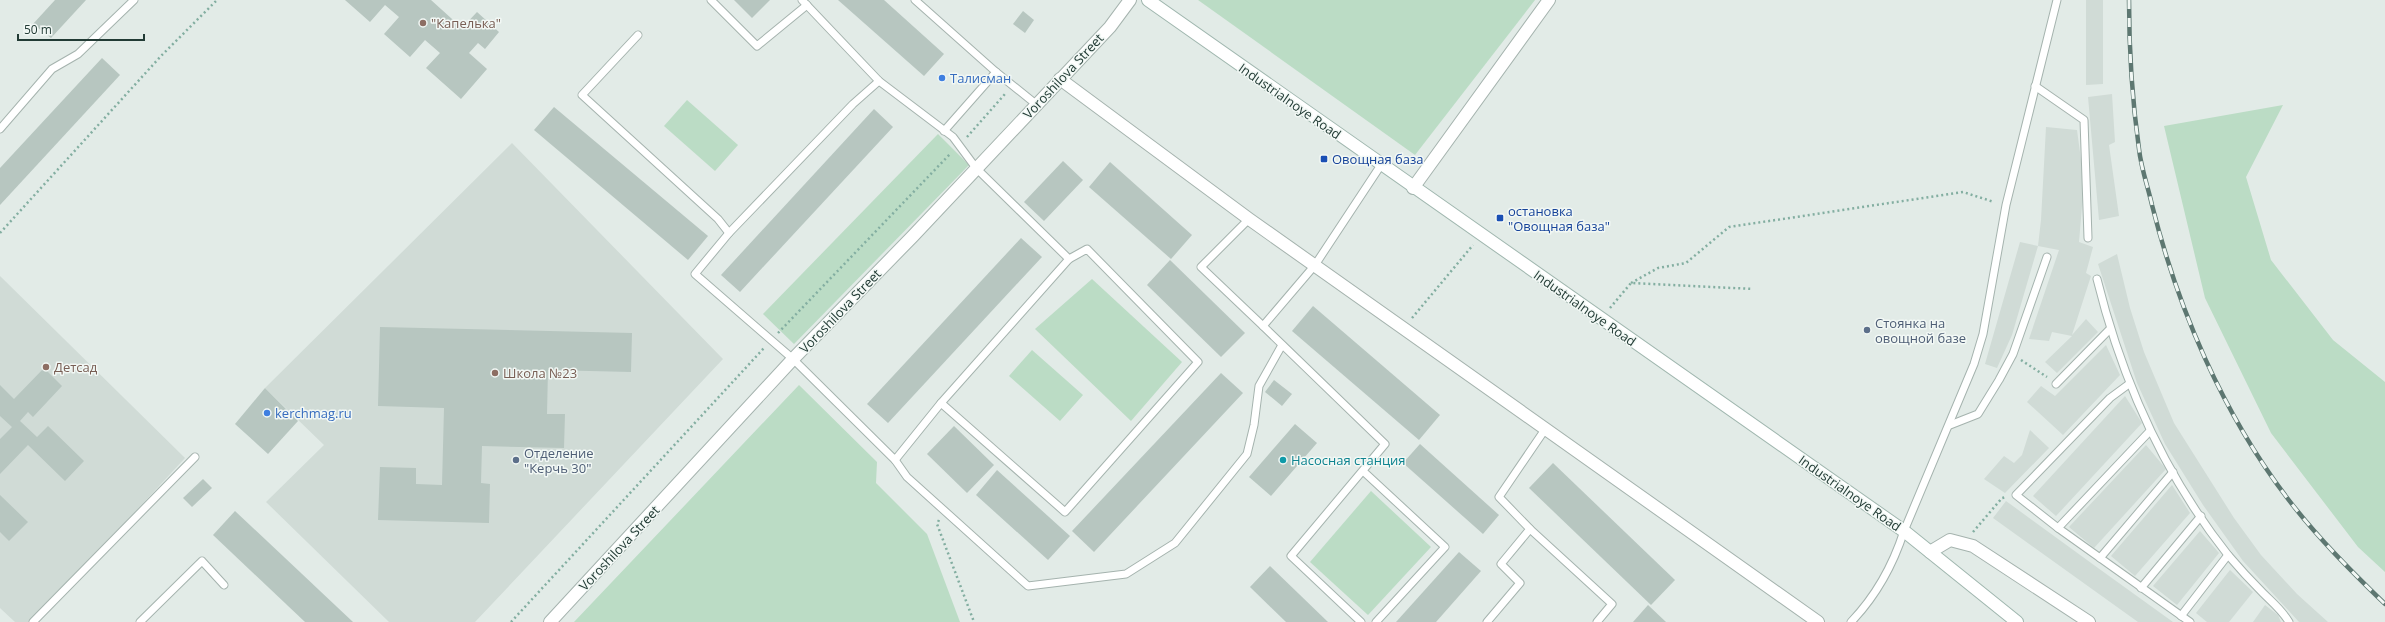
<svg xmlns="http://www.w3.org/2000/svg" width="2385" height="622" font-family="'Open Sans',sans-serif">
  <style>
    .built { fill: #d0dbd6 }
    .green { fill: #bbdcc5 }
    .building { fill: #b7c6c0 }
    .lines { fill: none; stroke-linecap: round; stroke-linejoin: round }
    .lane-casing { stroke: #a5b3ae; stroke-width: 9 }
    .street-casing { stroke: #a5b3ae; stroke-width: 14 }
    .secondary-casing { stroke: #a0b7af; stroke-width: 14 }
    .path { stroke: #83aea1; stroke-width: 2.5; stroke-dasharray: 2 3; stroke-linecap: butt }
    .lane { stroke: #fff; stroke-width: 7 }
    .street { stroke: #fff; stroke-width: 12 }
    .secondary { stroke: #fff; stroke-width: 12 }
    .rail-casing { stroke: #5d7771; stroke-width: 4.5 }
    .rail { stroke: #f2f8f5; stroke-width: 3; stroke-dasharray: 9; stroke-linecap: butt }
    .education-dot { fill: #8d6e63; stroke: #f2f8f5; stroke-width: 1.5 }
    .shop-dot { fill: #3f7fe0; stroke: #f2f8f5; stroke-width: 1.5 }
    .transit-dot { fill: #1a4fb4; stroke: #f2f8f5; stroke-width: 1.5 }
    .service-dot { fill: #5c6f8a; stroke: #f2f8f5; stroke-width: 1.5 }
    .culture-dot { fill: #0f9aa8; stroke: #f2f8f5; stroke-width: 1.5 }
    .labels { text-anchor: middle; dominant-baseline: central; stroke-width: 3; stroke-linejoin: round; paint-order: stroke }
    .education-label { font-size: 13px; fill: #785e54; stroke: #f2f8f5; text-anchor: start }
    .street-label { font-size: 13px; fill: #223b35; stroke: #f2f8f5 }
    .shop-label { font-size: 13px; fill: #366cbe; stroke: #f2f8f5; text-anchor: start }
    .transit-label { font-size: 13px; fill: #164399; stroke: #f2f8f5; text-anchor: start }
    .service-label { font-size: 13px; fill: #4e5e75; stroke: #f2f8f5; text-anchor: start }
    .culture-label { font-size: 13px; fill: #0d838f; stroke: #f2f8f5; text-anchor: start }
  </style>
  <rect width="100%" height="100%" fill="#e2ebe7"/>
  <g class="built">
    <polygon points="2086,0 2103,0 2103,84 2086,85"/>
    <polygon points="2112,94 2115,142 2109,145 2119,216 2099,220 2088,97"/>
    <polygon points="2046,127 2077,130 2084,182 2079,242 2093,247 2086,273 2091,276 2072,335 2086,319 2098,332 2057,373 2045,362 2072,336 2052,332 2049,341 2029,339 2059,250 2038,246 2012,335 1997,368 1985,364 2020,242 2038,246 2041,220"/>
    <polygon points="512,143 723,359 475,622 389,622 266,502 324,445 265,388"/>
    <polygon points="2117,254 2130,308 2144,352 2174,423 2234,518 2261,555 2297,594 2328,622 2299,622 2243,561 2203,505 2165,444 2137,383 2098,264"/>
    <polygon points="0,276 185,458 33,622 15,622 0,608"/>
    <polygon points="2106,345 2120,375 2063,435 2027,402 2041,386 2055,396"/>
    <polygon points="2125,396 2142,423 2056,516 2033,496"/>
    <polygon points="2030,430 2049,448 2005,493 1984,479 2004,456 2014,463 2022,455"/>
    <polygon points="2146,445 2166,469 2094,548 2069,527"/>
    <polygon points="2172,485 2190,513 2135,576 2111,556"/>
    <polygon points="2006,501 2098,568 2173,622 2138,622 1993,518"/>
    <polygon points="2200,531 2219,553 2177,605 2153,586"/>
    <polygon points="2230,570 2253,592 2229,622 2207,622 2196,613"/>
    <polygon points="2265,605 2278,615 2281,622 2253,622"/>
  </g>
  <g class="green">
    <polygon points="1198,0 1535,0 1415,155"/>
    <polygon points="687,100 738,145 715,171 664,126"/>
    <polygon points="2283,105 2246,177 2271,260 2333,340 2385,382 2385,572 2358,547 2271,433 2205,298 2164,126"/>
    <polygon points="938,134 969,165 794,344 763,314"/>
    <polygon points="1092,279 1182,362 1131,421 1035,329"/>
    <polygon points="1032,350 1083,395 1060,421 1009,376"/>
    <polygon points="799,385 877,462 876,483 927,534 960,622 574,622"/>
    <polygon points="1371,491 1431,547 1368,615 1310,562"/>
  </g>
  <g class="building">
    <polygon points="55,0 86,0 51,38 33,24"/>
    <polygon points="345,0 431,0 462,28 477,12 499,32 485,49 478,43 469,53 487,69 461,99 426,68 440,53 425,40 410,57 384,34 399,17 385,5 370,22"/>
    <polygon points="734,0 770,0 752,18"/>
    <polygon points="838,0 884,0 944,54 924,76"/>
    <polygon points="1023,11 1034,20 1025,33 1013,24"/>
    <polygon points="102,58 120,75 0,205 0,168"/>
    <polygon points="554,107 708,236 688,260 534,130"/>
    <polygon points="874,109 893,127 740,292 721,275"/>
    <polygon points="1063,161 1083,180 1044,221 1024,202"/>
    <polygon points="1110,162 1192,235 1171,259 1089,187"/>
    <polygon points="1021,238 1042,257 888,423 867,404"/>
    <polygon points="1170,260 1245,333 1221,357 1147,285"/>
    <polygon points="1313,306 1440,415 1419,440 1292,331"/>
    <polygon points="380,327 632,333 631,372 548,370 547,414 565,414 564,448 482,446 481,483 490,484 489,523 378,520 380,467 416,468 416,484 442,485 444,408 378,406"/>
    <polygon points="44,368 62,386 33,417 28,412 20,421 37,437 48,426 84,461 65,481 28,445 0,474 0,439 12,427 0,416 0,385 14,399"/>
    <polygon points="1221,373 1243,393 1094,552 1072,531"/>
    <polygon points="1274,380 1292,394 1282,406 1265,392"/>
    <polygon points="265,388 298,421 268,454 235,424"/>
    <polygon points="1295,424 1317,443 1271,496 1249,477"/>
    <polygon points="954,426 994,465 967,493 927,454"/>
    <polygon points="1420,444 1499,515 1483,534 1403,463"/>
    <polygon points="1553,463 1675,580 1651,605 1529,488"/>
    <polygon points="997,470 1070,536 1048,560 976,495"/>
    <polygon points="203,479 212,488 192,507 183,498"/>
    <polygon points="0,495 28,522 9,541 0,532"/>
    <polygon points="235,511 353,622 305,622 213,535"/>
    <polygon points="1459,552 1481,571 1436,622 1396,622"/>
    <polygon points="1270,566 1328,622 1286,622 1250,587"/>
    <polygon points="1648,605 1666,622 1633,622"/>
  </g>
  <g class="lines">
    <g class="lane-casing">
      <g id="lane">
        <polyline points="711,0 757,46 807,5"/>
        <polyline points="802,0 879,81 953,137 976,168 1069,259"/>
        <polyline points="915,0 996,72 1037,105"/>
        <polyline points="638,35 582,95 718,219 729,233"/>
        <polyline points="879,81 853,104 729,233 695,274 793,359 895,460 941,403"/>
        <polyline points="2035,86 2084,120 2088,238"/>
        <polyline points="0,129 52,69 78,54 134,0"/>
        <polyline points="944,131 996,72"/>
        <polyline points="1249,219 1201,267 1263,326"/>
        <polygon points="1087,249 1198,362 1065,512 941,403 1069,259"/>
        <path d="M2097,279c25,101 66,194 131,276 11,13 23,26 35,38 9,9 19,17 26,29"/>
        <polyline points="2056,384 2109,330"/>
        <polyline points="2129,384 2110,398 2016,495 2058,528 2190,622"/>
        <polyline points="1950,425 1978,414 1999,380 2013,354 2047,257"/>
        <polyline points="1546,428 1499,497 1530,529 1612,604 1597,622"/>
        <polyline points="895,460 907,477 1028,586 1126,574 1175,543 1247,454 1254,425 1259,386 1282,345"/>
        <polyline points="1363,471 1445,547 1376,622"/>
        <polyline points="2058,528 2149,432"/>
        <polyline points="2100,558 2173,472"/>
        <polyline points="2141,588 2201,516"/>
        <polyline points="2181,616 2228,555"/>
        <polyline points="33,622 195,457"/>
        <polyline points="140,622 202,561 224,585"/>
        <polyline points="1361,622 1291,556 1385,444 1263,326 1315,265 1381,165"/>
        <polyline points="1487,622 1520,583 1501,564 1530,529"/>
        <path d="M1851,622c25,-26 42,-57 53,-91l70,-167 9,-30 23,-129 51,-205"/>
      </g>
    </g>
    <g class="street-casing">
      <g id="street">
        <polyline points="1060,79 1249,219 1818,622"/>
        <polyline points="1413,188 1549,0"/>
        <polyline points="1930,552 1950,540 1973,546 2089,622"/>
        <polyline points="550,622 793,359 913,236 1110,27 1130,0"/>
      </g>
    </g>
    <g class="secondary-casing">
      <polyline id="secondary" points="1148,0 1904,531 2017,622"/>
    </g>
    <g class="path">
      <polyline points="967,137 1005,94"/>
      <polyline points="0,233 161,56 217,0"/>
      <polyline points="1631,283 1658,268 1686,263 1729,227 1963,192 1994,202"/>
      <polyline points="1610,308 1631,283 1753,289"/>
      <polyline points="1412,318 1473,245"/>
      <polyline points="778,333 951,153"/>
      <polyline points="2021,360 2047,377"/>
      <polyline points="939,520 937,524 974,622"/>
      <polyline points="1973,532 2002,498 2006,497"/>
      <polyline points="511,622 764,348"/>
    </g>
    <use href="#lane" class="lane"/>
    <use href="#street" class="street"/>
    <use href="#secondary" class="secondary"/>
    <g class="rail-casing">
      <path id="rail" d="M2129,0c0,50 3,99 10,149 2,19 9,38 13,56 26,104 71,209 136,294 29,38 63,72 97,105"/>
    </g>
    <use href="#rail" class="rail"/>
  </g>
  <g class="education-dot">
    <circle cx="423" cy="23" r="4"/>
    <circle cx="46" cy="367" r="4"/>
    <circle cx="495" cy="373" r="4"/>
  </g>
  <g class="shop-dot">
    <circle cx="942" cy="78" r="4"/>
    <circle cx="267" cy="413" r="4"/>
  </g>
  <g class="transit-dot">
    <rect x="1320" y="155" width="8" height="8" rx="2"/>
    <rect x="1496" y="214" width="8" height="8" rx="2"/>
  </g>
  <g class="service-dot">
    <circle cx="1867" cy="330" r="4"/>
    <circle cx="516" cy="460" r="4"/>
  </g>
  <circle class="culture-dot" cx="1283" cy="460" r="4"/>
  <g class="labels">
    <g class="education-label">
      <text x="431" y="23">"Капелька"</text>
      <text x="54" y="367">Детсад</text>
      <text x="503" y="373">Школа №23</text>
    </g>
    <g class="street-label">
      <text transform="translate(1063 76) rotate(-47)">Voroshilova Street</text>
      <text transform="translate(1290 101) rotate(35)">Industrialnoye Road</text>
      <text transform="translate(1585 308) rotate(35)">Industrialnoye Road</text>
      <text transform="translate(840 311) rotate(-46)">Voroshilova Street</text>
      <text transform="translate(1850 493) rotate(35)">Industrialnoye Road</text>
      <text transform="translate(619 548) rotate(-47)">Voroshilova Street</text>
    </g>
    <g class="shop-label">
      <text x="950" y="78">Талисман</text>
      <text x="275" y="413">kerchmag.ru</text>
    </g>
    <g class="transit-label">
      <text x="1332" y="159">Овощная база</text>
      <text x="1508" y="211">остановка<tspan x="1508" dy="15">"Овощная база"</tspan></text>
    </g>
    <g class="service-label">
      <text x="1875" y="323">Стоянка на<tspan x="1875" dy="15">овощной базе</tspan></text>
      <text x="524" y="453">Отделение<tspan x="524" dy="15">"Керчь 30"</tspan></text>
    </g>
    <g class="culture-label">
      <text x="1291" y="460">Насосная станция</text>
    </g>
  </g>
  <path d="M18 34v6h126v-6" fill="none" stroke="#223b35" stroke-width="2"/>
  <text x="24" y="34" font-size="12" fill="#223b35" stroke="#f2f8f5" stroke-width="3" paint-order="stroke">50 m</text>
</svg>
